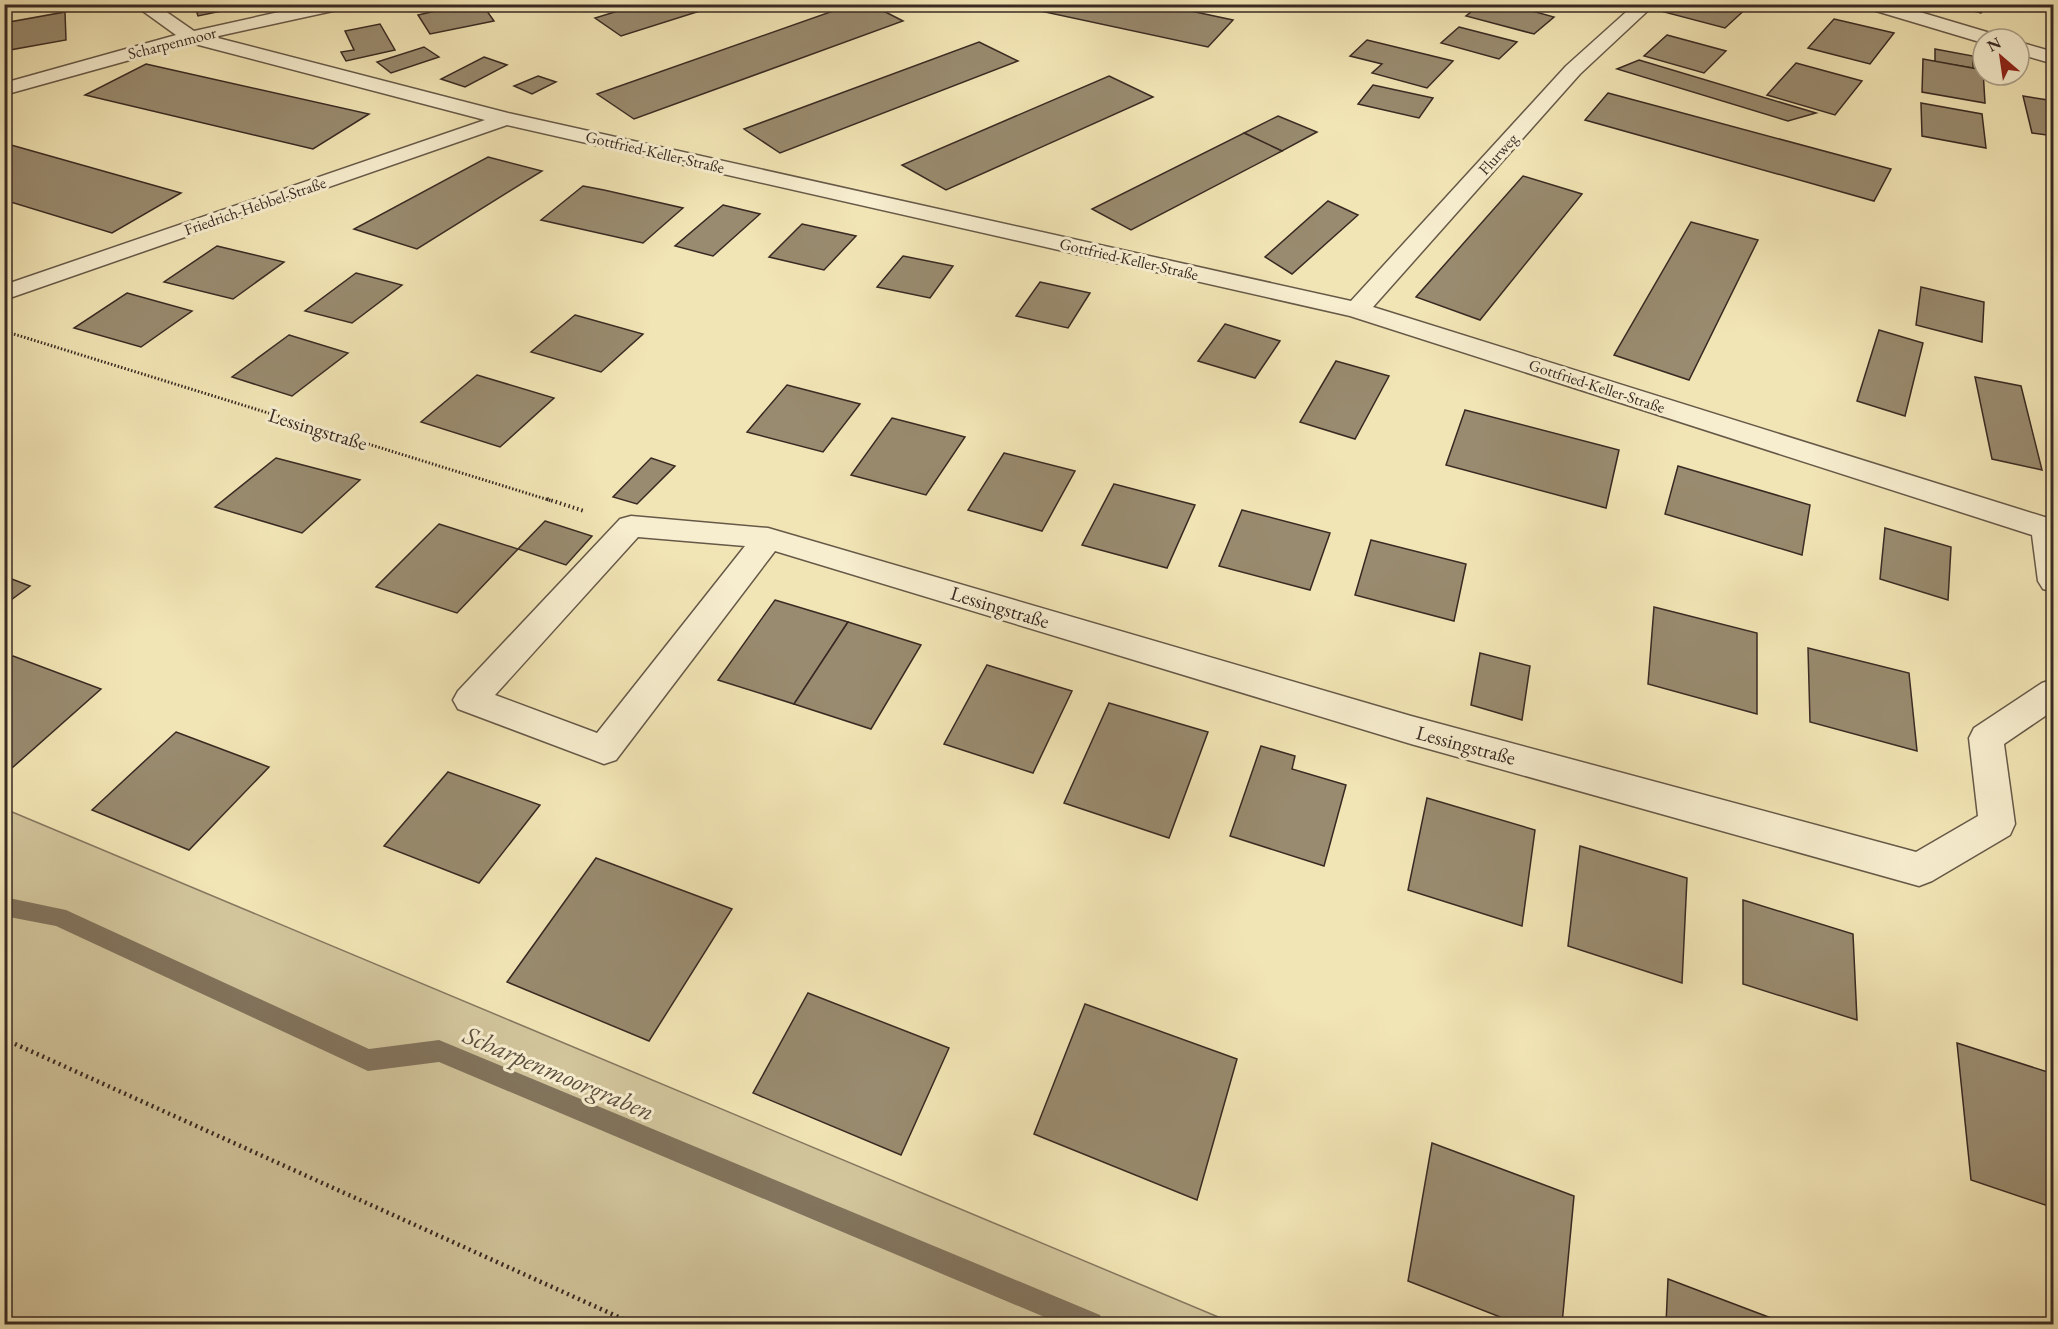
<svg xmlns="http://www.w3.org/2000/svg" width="2058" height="1329" font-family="'EB Garamond',serif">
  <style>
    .green { fill: #d2c59c; stroke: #857860; stroke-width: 1.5 }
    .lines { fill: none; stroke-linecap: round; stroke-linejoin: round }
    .stream { fill: #82745d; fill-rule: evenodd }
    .building { fill: #998b6f; stroke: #382a23; stroke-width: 1.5 }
    .minor-casing { stroke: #665948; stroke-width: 3 }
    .path-far3 { stroke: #382a23; stroke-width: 2; stroke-dasharray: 1 1.5; stroke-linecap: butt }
    .path-far2 { stroke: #382a23; stroke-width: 3; stroke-dasharray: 1.5 2; stroke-linecap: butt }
    .path-far1 { stroke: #382a23; stroke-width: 4; stroke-dasharray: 1.5 3; stroke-linecap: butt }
    .path { stroke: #382a23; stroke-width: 4.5; stroke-dasharray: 2 4; stroke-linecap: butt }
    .minor { fill: #f7eecf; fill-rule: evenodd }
    .labels { text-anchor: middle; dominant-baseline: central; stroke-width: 6; stroke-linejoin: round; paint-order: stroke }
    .far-street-label { font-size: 16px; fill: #382a23; stroke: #f7eecf }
    .street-label { font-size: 20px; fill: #382a23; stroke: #f7eecf }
    .near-water-label { font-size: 26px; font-style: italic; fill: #5d4f40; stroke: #f7eecf }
  </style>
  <rect width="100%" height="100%" fill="#f2e5b5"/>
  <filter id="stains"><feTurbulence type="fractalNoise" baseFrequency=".00333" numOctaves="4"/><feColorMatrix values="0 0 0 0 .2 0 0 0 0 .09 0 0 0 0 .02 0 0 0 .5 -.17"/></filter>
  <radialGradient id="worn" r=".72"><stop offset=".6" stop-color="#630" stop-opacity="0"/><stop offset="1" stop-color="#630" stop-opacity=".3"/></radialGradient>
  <polygon class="green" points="5,809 1235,1324 5,1324"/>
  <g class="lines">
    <polygon class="stream" points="4,897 66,910 369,1049 439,1040 1100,1315 1104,1324 1061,1324 439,1062 368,1071 56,926 4,916"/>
  </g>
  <g class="building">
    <polygon points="194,4 255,4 198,16"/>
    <polygon points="466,4 482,4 494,21 430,34 418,15"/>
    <polygon points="641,4 722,4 621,36 595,18"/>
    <polygon points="853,4 870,4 903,21 634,119 597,94"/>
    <polygon points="1019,4 1158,4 1233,20 1208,47 1017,6"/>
    <polygon points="1481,4 1507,4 1554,17 1534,34 1466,16"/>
    <polygon points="1673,4 1751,4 1725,28 1664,12"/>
    <polygon points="1946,4 1989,4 1981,13"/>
    <polygon points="65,12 66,40 4,51 4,23"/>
    <polygon points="1834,19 1894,33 1870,64 1808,48"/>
    <polygon points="380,24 395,50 346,61 341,52 354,50 345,31"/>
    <polygon points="1459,27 1517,42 1499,59 1441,43"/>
    <polygon points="1667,35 1726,51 1704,73 1644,56"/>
    <polygon points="1367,40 1453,61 1427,88 1372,73 1382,64 1350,56"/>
    <polygon points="979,42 1018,61 780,153 744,129"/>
    <polygon points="424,47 439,57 391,73 377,62"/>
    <polygon points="1935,49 1973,56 1973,68 1935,62"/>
    <polygon points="484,57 507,65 465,87 441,79"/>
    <polygon points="1923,59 1983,70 1985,103 1922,92"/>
    <polygon points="1639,60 1816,113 1788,121 1617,69"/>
    <polygon points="1796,63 1862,81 1835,115 1767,95"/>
    <polygon points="146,64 369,114 313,149 85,95"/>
    <polygon points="538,76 556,82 532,94 514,86"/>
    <polygon points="1109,76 1153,97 946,190 902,165"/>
    <polygon points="1373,85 1433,98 1419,118 1358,104"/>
    <polygon points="1608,93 1664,108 1891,169 1874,201 1585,120"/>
    <polygon points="2023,96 2054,101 2054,136 2032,133"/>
    <polygon points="1921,103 1982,114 1986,148 1922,136"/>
    <polygon points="1278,116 1317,132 1282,151 1244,133"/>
    <polygon points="1244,133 1282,151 1131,230 1092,209"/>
    <polygon points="4,143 181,193 112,233 4,200"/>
    <polygon points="488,157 542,171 417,249 354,229"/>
    <polygon points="1523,176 1582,194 1480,320 1416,297"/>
    <polygon points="583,186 604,190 683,208 643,243 541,220"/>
    <polygon points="1328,201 1358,215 1292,274 1265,257"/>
    <polygon points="723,205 760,214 713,256 675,246"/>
    <polygon points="1691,222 1758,240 1689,380 1614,355"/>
    <polygon points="802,224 856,236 824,270 769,257"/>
    <polygon points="217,246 284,262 233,299 164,282"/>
    <polygon points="903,256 953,266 930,298 877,287"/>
    <polygon points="356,273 402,285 352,323 305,311"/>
    <polygon points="1040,282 1090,293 1068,328 1016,316"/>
    <polygon points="1921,287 1984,302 1982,342 1916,325"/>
    <polygon points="127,293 192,311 141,347 74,328"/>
    <polygon points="575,315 643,334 601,372 531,352"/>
    <polygon points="1225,324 1280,341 1255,378 1198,361"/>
    <polygon points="1879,330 1923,343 1905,416 1857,401"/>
    <polygon points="289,335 348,353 292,396 232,377"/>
    <polygon points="1336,361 1389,376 1355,439 1300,422"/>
    <polygon points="477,375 554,398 500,447 421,422"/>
    <polygon points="1975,377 2021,386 2042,470 1992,459"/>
    <polygon points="787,385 860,404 823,452 747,432"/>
    <polygon points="1465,410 1619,450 1606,508 1446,465"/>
    <polygon points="892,418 965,437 926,495 851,475"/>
    <polygon points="1004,453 1075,471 1042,531 968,510"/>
    <polygon points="276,458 360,480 302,533 215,507"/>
    <polygon points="651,458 675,466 637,504 613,497"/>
    <polygon points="1678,466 1810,505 1802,555 1665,514"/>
    <polygon points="1114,484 1195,505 1167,568 1082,545"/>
    <polygon points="1242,510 1330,533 1310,590 1219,566"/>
    <polygon points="545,521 592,536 566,565 518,549"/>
    <polygon points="439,524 518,549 457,613 376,587"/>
    <polygon points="1885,528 1951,547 1948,600 1880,579"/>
    <polygon points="1371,540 1466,564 1454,621 1355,595"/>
    <polygon points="4,576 30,586 4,605"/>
    <polygon points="775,600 848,622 794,704 718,680"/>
    <polygon points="1654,607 1757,633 1757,714 1648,684"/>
    <polygon points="848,622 921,645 871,729 794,704"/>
    <polygon points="1808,648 1909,673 1917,751 1810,722"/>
    <polygon points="1480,653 1530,666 1522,720 1471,705"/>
    <polygon points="13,656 101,689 12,768 4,765 4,662"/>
    <polygon points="987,665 1072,691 1033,773 944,744"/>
    <polygon points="1109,703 1208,732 1169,838 1064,803"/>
    <polygon points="176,732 269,767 189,850 92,810"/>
    <polygon points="1261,746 1295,756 1292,769 1346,785 1324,866 1230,836"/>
    <polygon points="448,772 540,805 479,883 384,846"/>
    <polygon points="1427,798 1535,830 1522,926 1408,890"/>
    <polygon points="1580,846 1687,878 1682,983 1568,946"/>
    <polygon points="596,858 732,909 649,1041 507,982"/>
    <polygon points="1743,900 1853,934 1857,1020 1743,984"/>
    <polygon points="808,993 949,1048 901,1155 753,1093"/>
    <polygon points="1085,1004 1237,1059 1197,1200 1034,1134"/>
    <polygon points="1957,1043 2054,1074 2054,1208 1971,1180"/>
    <polygon points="1432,1143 1574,1196 1562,1324 1518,1324 1408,1281"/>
    <polygon points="1668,1279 1787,1324 1666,1324"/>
  </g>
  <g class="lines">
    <g class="minor-casing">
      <g id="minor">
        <polygon points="133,4 155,4 194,31 315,4 351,4 342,9 214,37 508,113 1351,301 1566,66 1635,4 1655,4 1580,74 1373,307 2054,520 2054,592 2043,589 2038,581 2032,535 1350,316 507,125 4,300 4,285 485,120 191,43 4,95 4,83 176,35"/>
        <polygon points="1863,4 1893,4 1997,35 1999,39 1983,39 1983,43 1866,8"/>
        <polygon points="2019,42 2054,52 2054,64 2019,54"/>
        <path d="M631,516l137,12 643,188 505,136 62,-36 -9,-78 5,-10 68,-45 12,-4v31l-50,34 11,80 -5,11 -78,46 -13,5 -508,-142 -636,-193 -159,209 -12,4 -146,-55 -5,-9 5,-9 162,-172zM638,537l107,9 -148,187 -102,-38z"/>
      </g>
    </g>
    <polyline class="path-far3" points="1193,4 1227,11"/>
    <polyline class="path-far2" points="4,331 552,501"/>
    <polyline class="path-far1" points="547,499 584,511"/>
    <polyline class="path" points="4,1039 634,1324"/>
    <use href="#minor" class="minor"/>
  </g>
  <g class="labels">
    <g class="far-street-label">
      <text transform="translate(172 43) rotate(-14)">Scharpenmoor</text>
      <text transform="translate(655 152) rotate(13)">Gottfried-Keller-Straße</text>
      <text transform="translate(1498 154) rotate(-48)">Flurweg</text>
      <text transform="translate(255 206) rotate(-19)">Friedrich-Hebbel-Straße</text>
      <text transform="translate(1129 259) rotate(13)">Gottfried-Keller-Straße</text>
      <text transform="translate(1597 386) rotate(18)">Gottfried-Keller-Straße</text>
    </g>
    <g class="street-label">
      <text transform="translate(318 429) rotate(17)">Lessingstraße</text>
      <text transform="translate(1000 607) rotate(17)">Lessingstraße</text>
      <text transform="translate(1466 745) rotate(15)">Lessingstraße</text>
    </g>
    <g class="near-water-label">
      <text transform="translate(559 1073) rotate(23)">Scharpenmoorgraben</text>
    </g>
  </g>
  <rect width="2058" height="1329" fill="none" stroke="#f2e5b5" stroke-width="24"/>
  <rect x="6" y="6" width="2046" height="1317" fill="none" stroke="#382a23" stroke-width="3"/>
  <rect x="12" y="12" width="2034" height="1305" fill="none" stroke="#382a23" stroke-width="1.5"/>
  <g transform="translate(2001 57) rotate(331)"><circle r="28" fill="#f7eecf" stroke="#aba08a" stroke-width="1.5"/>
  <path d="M0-4.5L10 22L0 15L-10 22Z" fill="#8f2418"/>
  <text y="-9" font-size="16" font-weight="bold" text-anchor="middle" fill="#382a23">N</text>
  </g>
  <rect width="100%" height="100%" filter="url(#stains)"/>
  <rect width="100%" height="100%" fill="url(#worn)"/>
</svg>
